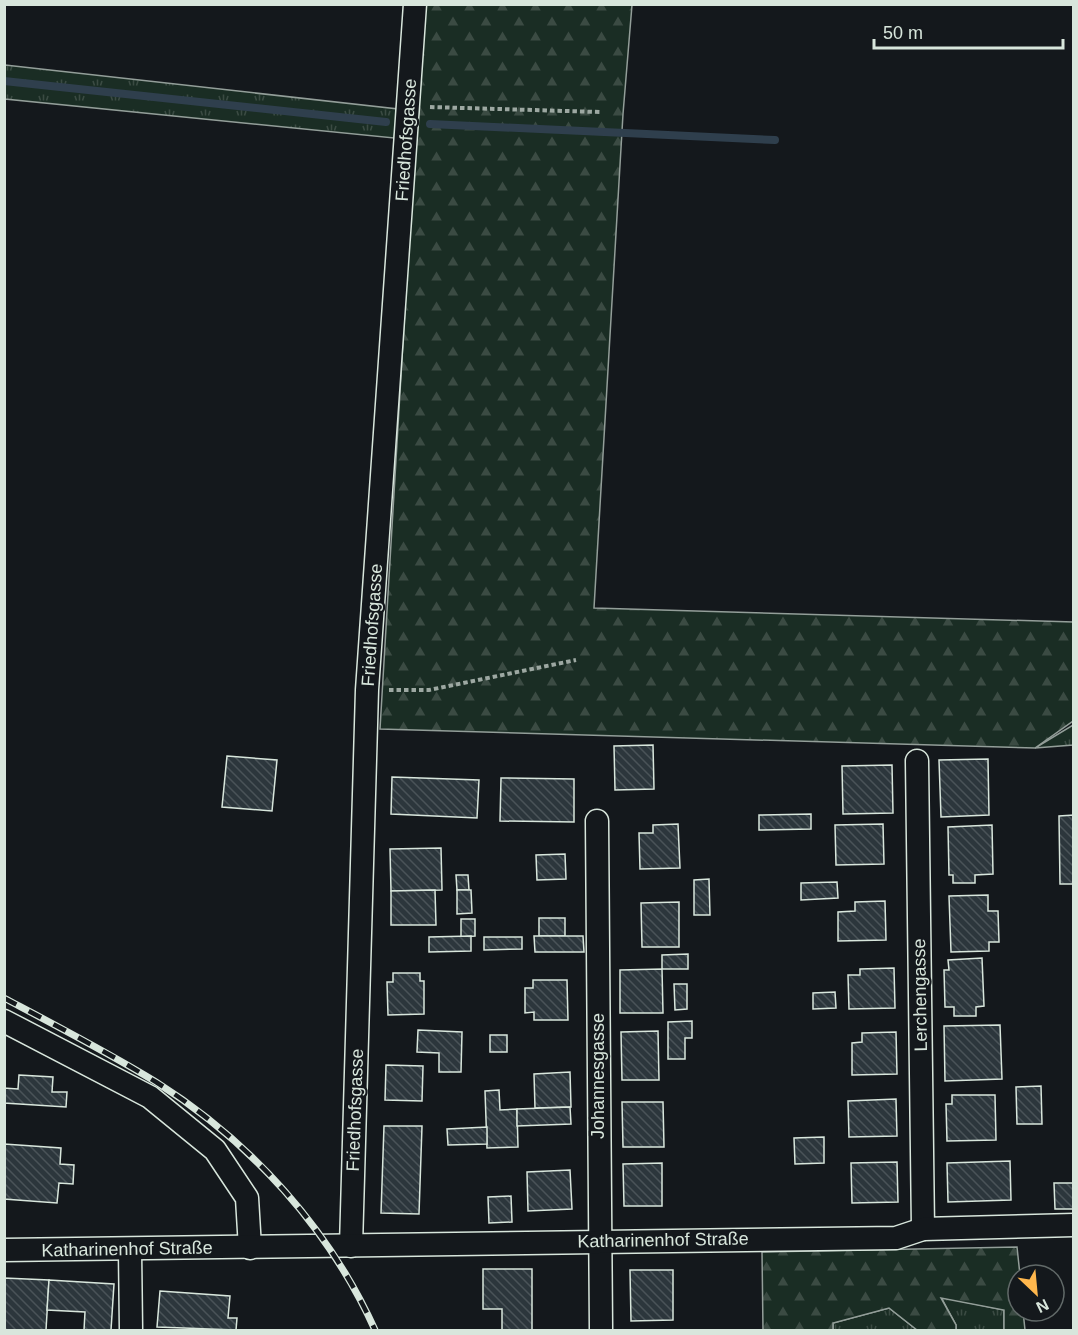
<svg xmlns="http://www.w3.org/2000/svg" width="1078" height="1335" font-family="Helvetica,sans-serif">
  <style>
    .grass { fill: url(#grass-tufts); stroke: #939e99; stroke-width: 1.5 }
    .forest { fill: url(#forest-firs); stroke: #939e99; stroke-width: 1.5 }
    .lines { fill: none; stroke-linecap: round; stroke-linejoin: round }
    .stream { stroke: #2f3f4d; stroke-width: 8 }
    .building { fill: url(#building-back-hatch); stroke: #d8e6dc; stroke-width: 1.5 }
    .minor-casing { stroke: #d8e6dc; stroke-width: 25 }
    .path { stroke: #9da8a2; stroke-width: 4; stroke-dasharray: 4.5 3; stroke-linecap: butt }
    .minor { stroke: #14181c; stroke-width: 22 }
    .rail-casing { stroke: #d8e6dc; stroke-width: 7 }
    .rail { stroke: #14181c; stroke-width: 4.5; stroke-dasharray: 14; stroke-linecap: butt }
    .labels { text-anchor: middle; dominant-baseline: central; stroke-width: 4.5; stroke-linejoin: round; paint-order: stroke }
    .street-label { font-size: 18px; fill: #d8e6dc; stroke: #14181c }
  </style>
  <defs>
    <pattern id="grass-tufts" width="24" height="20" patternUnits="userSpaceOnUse" patternTransform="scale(1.5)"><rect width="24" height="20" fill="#1a2d24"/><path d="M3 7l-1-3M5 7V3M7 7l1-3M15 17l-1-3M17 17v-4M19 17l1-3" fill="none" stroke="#3b4b43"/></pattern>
    <pattern id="forest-firs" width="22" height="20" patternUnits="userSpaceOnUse" patternTransform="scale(1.5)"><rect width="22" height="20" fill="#1a2d24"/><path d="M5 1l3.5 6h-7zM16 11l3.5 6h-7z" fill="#3b4b43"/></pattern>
    <pattern id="building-back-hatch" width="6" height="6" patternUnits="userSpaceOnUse" patternTransform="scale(1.5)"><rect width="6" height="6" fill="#2c363c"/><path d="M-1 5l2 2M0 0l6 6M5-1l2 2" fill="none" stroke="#4a5358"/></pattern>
  </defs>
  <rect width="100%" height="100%" fill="#14181c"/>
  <g class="grass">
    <polygon points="5,65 398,109 394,138 5,99"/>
    <polygon points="1073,725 1073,745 1035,748"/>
    <polygon points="941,1297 1004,1310 1004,1330 956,1330 956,1325"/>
    <polygon points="889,1308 917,1330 833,1330 833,1323"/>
  </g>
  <g class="forest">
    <polygon points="423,5 632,5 623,114 594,608 1073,622 1073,721 1035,748 380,729"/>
    <polygon points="1017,1247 1020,1275 1018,1275 1018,1311 1023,1311 1025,1330 1004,1330 1004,1310 941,1298 956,1325 956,1330 917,1330 889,1308 833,1323 833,1330 763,1330 762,1252"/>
  </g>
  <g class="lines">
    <g class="stream">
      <polyline points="4,81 386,122"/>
      <polyline points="430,124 775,140"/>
    </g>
  </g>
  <g class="building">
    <polygon points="653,745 654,789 615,790 614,746"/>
    <polygon points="227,756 277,760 272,811 222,807"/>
    <polygon points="988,759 989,815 941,817 939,760"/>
    <polygon points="892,765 893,813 843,814 842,766"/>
    <polygon points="392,777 479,780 477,818 391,814"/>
    <polygon points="501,778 574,779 574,822 500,821"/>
    <polygon points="811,814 811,829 759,830 759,815"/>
    <polygon points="1074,815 1074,884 1060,884 1059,816"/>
    <polygon points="678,824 680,868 640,869 639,833 653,833 653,825"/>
    <polygon points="883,824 884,864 836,865 835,825"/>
    <polygon points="992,825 993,874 975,875 975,883 953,883 953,875 949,875 948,827"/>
    <polygon points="441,848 442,890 391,891 390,849"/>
    <polygon points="565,854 566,879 537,880 536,855"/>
    <polygon points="456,875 468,875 469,890 457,890"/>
    <polygon points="709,879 710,915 694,915 694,880"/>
    <polygon points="837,882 838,898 801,900 801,883"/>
    <polygon points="435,890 436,925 391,925 391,891"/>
    <polygon points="457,890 471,890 472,913 457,914"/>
    <polygon points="988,895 988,911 998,911 999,942 989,942 989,951 951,952 949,896"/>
    <polygon points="885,901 886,940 838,941 838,912 855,911 855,902"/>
    <polygon points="679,902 679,947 642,947 641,903"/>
    <rect x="539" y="918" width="26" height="18"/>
    <polygon points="461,919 475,919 475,936 461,937"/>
    <polygon points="471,936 471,951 429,952 429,937"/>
    <polygon points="534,936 583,936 584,952 535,952"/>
    <polygon points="484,937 522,937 522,949 484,950"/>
    <polygon points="688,954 688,969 662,969 662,955"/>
    <polygon points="982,958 984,1006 976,1007 976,1016 954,1016 954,1007 945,1007 944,970 949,970 948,960"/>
    <polygon points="894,968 895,1008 849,1009 848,975 860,975 860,969"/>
    <polygon points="662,969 663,1013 620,1013 620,970"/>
    <polygon points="393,973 420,973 420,981 424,981 424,1014 388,1015 387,982 393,982"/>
    <polygon points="533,980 567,980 568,1020 534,1020 534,1012 525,1013 525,988 533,988"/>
    <polygon points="674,984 687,984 687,1009 675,1010"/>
    <polygon points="835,992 836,1008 813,1009 813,993"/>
    <polygon points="692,1021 692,1038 685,1038 685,1059 668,1059 668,1022"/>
    <polygon points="1000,1025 1002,1079 945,1081 944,1026"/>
    <polygon points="418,1030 462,1032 461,1072 439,1072 439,1053 417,1052"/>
    <polygon points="658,1031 659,1080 622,1080 621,1032"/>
    <polygon points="896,1032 897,1074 852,1075 852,1043 862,1042 862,1033"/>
    <rect x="490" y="1035" width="17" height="17"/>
    <polygon points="386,1065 423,1066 422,1101 385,1100"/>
    <polygon points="570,1072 571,1107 535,1108 534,1074"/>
    <polygon points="19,1075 53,1077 52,1092 67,1092 66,1107 4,1103 4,1088 18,1089"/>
    <polygon points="1041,1086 1042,1124 1017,1124 1016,1087"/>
    <polygon points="499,1090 500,1110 517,1109 518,1147 487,1148 485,1091"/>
    <polygon points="952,1095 995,1095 996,1140 947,1141 946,1104 952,1104"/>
    <polygon points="896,1099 897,1136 849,1137 848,1101"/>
    <polygon points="622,1102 663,1102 664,1147 623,1147"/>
    <polygon points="570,1107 571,1124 517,1126 517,1109"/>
    <polygon points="384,1126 422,1126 419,1214 381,1213"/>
    <polygon points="487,1127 487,1144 448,1145 447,1129"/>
    <polygon points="824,1137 824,1163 795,1164 794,1138"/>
    <polygon points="4,1144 61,1148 60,1164 74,1165 73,1184 59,1183 57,1203 4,1199"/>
    <polygon points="1010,1161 1011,1200 948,1202 947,1163"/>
    <polygon points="897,1162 898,1202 852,1203 851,1163"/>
    <polygon points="662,1163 662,1206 624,1206 623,1164"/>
    <polygon points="570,1170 572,1209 528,1211 527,1172"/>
    <polygon points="1054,1183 1074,1183 1074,1209 1055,1209"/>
    <polygon points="511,1196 512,1222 489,1223 488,1197"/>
    <polygon points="483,1269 532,1269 532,1330 502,1330 502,1309 483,1309"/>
    <polygon points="630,1270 673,1270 673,1320 631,1321"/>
    <polygon points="4,1278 49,1280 46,1330 4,1330"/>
    <polygon points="49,1280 114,1284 111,1330 84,1330 85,1312 47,1310"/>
    <polygon points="160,1291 230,1296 228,1318 237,1318 236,1330 157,1327"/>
  </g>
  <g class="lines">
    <g class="minor-casing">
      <g id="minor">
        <polyline points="917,761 923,1229"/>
        <polyline points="597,821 601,1330"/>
        <polyline points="4,1021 150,1097 215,1150 247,1198 250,1248"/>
        <polyline points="351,1246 367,690 415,4"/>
        <polyline points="4,1250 896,1238 923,1229 1074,1225"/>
        <polyline points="130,1250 131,1330"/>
      </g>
    </g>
    <g class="path">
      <polyline points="430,107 600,112"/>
      <polyline points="389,690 429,690 576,660"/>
    </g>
    <use href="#minor" class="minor"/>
    <g class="rail-casing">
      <path id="rail" d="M4,998c51,27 103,54 152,84 95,60 173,146 219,248"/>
    </g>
    <use href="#rail" class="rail"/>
  </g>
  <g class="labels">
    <g class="street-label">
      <text transform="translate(406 140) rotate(-86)">Friedhofsgasse</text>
      <text transform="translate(372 625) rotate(-86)">Friedhofsgasse</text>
      <text transform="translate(920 995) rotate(-91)">Lerchengasse</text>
      <text transform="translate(598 1076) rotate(-90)">Johannesgasse</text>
      <text transform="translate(355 1110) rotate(-88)">Friedhofsgasse</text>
      <text transform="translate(663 1240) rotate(-1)">Katharinenhof Straße</text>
      <text transform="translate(127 1249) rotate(-1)">Katharinenhof Straße</text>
    </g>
  </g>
  <rect width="1078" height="1335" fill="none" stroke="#d8e6dc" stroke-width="12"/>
  <g transform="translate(1036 1293) rotate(154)"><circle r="28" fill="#14181c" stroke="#626a69" stroke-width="1.5"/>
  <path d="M0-4.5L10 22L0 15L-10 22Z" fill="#ffb74d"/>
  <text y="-9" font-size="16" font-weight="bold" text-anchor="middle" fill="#d8e6dc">N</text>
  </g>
  <path d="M874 39v9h189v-9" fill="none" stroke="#d8e6dc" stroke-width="3"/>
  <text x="883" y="39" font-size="18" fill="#d8e6dc" stroke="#14181c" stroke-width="4.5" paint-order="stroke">50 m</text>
</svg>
